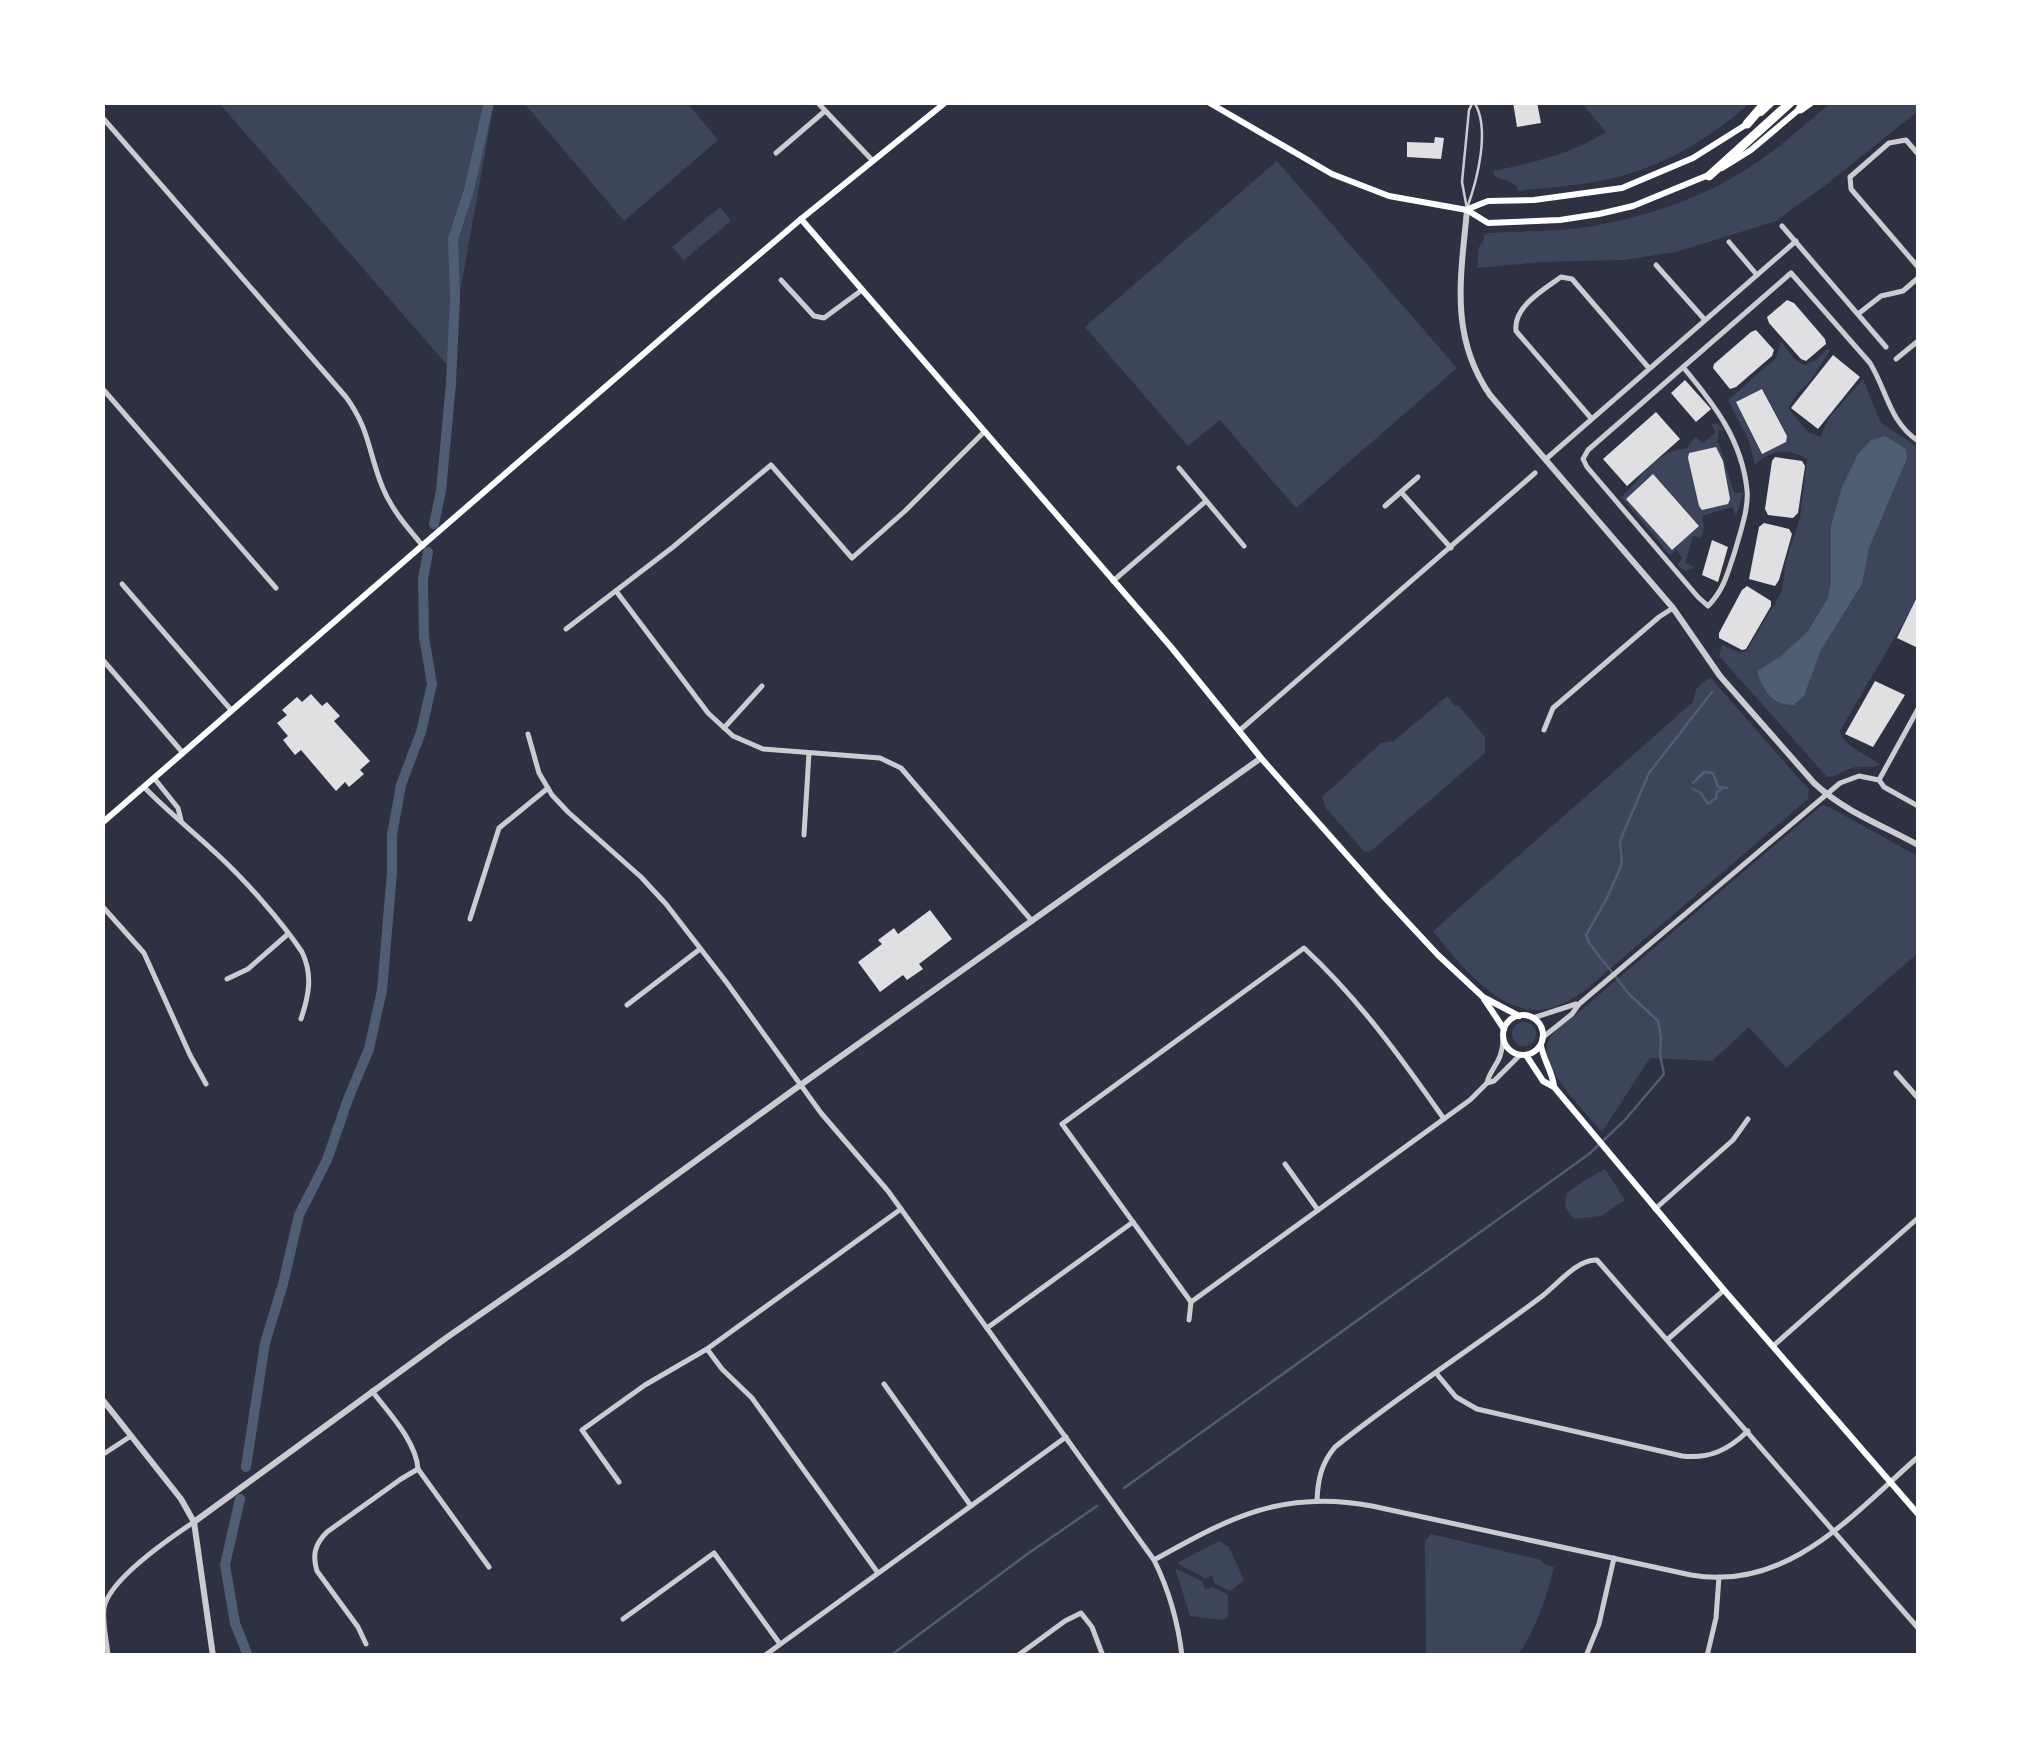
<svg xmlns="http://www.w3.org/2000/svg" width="2021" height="1758" font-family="Manrope,sans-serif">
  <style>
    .green { fill: #3c4559; fill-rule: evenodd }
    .water { fill: #4f5d75 }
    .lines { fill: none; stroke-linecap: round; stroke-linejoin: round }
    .stream { stroke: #4f5d75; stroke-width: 2.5 }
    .canal { stroke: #4f5d75; stroke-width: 10 }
    .building { fill: #e0e0e3 }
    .service { stroke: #caccd0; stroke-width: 2.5 }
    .minor { stroke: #caccd0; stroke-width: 5 }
    .tertiary { stroke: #caccd0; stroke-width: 6 }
    .secondary { stroke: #fff; stroke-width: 6 }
    .motorway { stroke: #fff; stroke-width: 9 }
  </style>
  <rect width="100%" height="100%" fill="#2d3142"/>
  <g class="green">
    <polygon points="219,103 494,103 447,365"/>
    <polygon points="524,103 687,103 718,140 624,221"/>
    <path d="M1582,103h168c-35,31 -77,58 -122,71 -35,11 -74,13 -110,17l-2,-6 -21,-9 -2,-5c40,-8 78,-17 113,-39z"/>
    <path d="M1831,103h87v8l-95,76 -47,34 -100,31 -52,8 -83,2 -64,6 2,-21 5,-7v-5l4,-2c31,-2 61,-1 92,-5 63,-9 127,-31 179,-67 26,-18 48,-39 72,-58z"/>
    <polygon points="1277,161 1457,368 1296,508 1220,420 1188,446 1085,327"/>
    <polygon points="720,207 731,221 684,260 672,247"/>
    <path d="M1781,341l13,18 10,6 12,-5 11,-11 3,2 -20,30 -12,12 -10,15 20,24 12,5 9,-19 34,-39 18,44 37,24v143l-6,18 -72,123c3,16 27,22 40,34 -9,3 -15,1 -24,2 -11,2 -19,10 -29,10l-108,-121 3,-11 18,8 7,-3 35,-59 4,-31 14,-42 7,-59c-19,-11 -36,-10 -52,6l-6,-24 -21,-41 48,-42zM1763,389l24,46 -1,7 -25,12 -25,-52z"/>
    <path d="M1713,424h5l7,7 -6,-1 -2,13 2,1 15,49h9l-7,23 -4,-9 -30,9 2,11 -3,11 -8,-2 -8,27 8,3v2l-8,3 -8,-6 6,-7 -7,-8 -6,5 -49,-58c20,-17 35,-48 65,-48l9,-12 8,6 13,-11 -5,-7zM1716,448l7,13 6,38 -27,10 -3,-3 -11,-48 1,-5zM1652,475l47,50 -27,25 -46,-51z"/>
    <path d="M1710,677l99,113 -1,9 -225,193c-13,8 -28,18 -44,18 -44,1 -81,-48 -106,-79l260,-229 3,-13z"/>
    <polygon points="1447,696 1455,706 1458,705 1485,737 1485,753 1371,851 1365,852 1326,808 1322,797 1381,743 1394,741"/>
    <path d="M1822,805l9,3 87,48v97l-132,115 -37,-41 -37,34 -62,-3 -48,74c-15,-18 -60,-62 -55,-86 3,-14 15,-22 26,-29z"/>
    <circle cx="1524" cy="1034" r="12"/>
    <polygon points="1605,1169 1625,1200 1601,1216 1574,1219 1565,1207 1567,1193 1585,1180"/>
    <path d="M1431,1534l110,26 3,4 10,3c-7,30 -18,62 -36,88h-92l-1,-114z"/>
    <polygon points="1219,1541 1229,1547 1243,1578 1243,1581 1230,1591 1215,1584 1212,1576 1204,1578 1177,1563"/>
    <polygon points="1175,1568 1202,1581 1205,1589 1213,1587 1228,1595 1228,1617 1223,1620 1190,1616"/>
  </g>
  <path class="water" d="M1885,436l21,13 1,9 -38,90 -7,36 -41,66 -17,46 -10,9c-22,0 -31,-14 -37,-34l23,-14 28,-26 20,-33 3,-17v-55l11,-39 16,-33 13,-14z"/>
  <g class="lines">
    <g class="stream">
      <polyline points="1693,783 1704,772 1713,773 1718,787 1727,788"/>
      <polyline points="1693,789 1701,793 1708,804 1716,798 1717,792 1721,790"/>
      <polyline points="1124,1488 1589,1154 1624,1121 1664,1074 1660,1055 1661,1037 1658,1021 1629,994 1589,943 1586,935 1608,896 1622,863 1620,841 1649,773 1712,692"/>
      <polyline points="890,1656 1026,1555 1097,1506"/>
    </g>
    <g class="canal">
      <polyline points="434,524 441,491 451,383 455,298 453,239 469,190 489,102"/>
      <polyline points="246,1467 265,1343 283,1284 299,1215 327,1160 348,1099 369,1049 382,990 392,872 392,835 401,785 421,732 432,684 424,637 423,579 428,552"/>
      <polyline points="240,1499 225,1565 235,1623 248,1656"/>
    </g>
  </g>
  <g class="building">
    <polygon points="1513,102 1537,102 1541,123 1517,127"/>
    <polygon points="1435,137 1444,138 1441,159 1407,157 1407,142 1434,143"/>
    <polygon points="1787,300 1794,303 1825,339 1826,344 1806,361 1801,359 1769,323 1767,317"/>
    <polygon points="1756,330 1774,350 1772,356 1736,387 1730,389 1713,368 1714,364 1751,332"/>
    <polygon points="1833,355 1860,377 1818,429 1791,408"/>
    <polygon points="1685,380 1711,409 1696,422 1671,393"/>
    <polygon points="1762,389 1787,436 1786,442 1762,454 1736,402"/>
    <polygon points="1656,412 1680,439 1627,486 1603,459"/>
    <polygon points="1716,447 1723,461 1730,499 1728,504 1702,510 1699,506 1688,458 1689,453"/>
    <polygon points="1775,457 1802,461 1805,466 1798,513 1793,518 1768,515 1765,509 1772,461"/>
    <polygon points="1653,474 1699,526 1672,550 1626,499"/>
    <polygon points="1764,523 1789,529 1792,534 1779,580 1775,586 1749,579 1759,527"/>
    <polygon points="1712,540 1728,547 1718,582 1702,575"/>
    <polygon points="1747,586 1771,601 1771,606 1746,649 1742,650 1719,638 1719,633 1742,590"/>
    <polygon points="1918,595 1918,648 1897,638"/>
    <polygon points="1875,681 1905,695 1873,747 1845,734"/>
    <polygon points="311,694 322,706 327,702 340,716 334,721 370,761 360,770 364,774 349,787 345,782 336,791 301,750 295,755 283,740 288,736 277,723 287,715 282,710 297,697 302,702"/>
    <polygon points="930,910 952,939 919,964 923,969 907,980 903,975 880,992 858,962 882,944 878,940 894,928 898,934"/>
  </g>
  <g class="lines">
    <g class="service">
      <path d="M1467,208c10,-27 24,-80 7,-106"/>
      <polyline points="1467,209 1462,182 1469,110 1472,104"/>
    </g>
    <g class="minor">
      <polyline points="817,102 873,161"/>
      <path d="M102,117l244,280c24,33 22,54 36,89 9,23 25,41 41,60"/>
      <polyline points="776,153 825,111"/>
      <polyline points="1918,154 1906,140 1889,143 1850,177 1851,189 1918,267"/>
      <polyline points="1782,226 1886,347"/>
      <polyline points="1729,242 1757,275"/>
      <polyline points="1656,265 1705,320"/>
      <polyline points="781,280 814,316 824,318 862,290"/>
      <polyline points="1858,314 1881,296 1903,291 1918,278"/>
      <polyline points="1896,359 1918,341"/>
      <path d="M1683,367c31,37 59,73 64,123 2,18 -7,43 -12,61 -7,21 -11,39 -27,55l-10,-9 -111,-130 -4,-8 5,-9c68,-59 136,-118 203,-177l79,90c17,28 19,58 48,78"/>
      <polyline points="102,388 276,588"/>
      <path d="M1591,418l-75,-87c-3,-24 27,-41 45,-54l11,2 76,88"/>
      <polyline points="1546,459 1796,241"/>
      <polyline points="1179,468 1244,546"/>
      <polyline points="1401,492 1451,548"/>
      <polyline points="1385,506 1418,477"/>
      <polyline points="1113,581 1206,501"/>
      <polyline points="122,584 232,711"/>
      <polyline points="616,591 708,713 733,736 763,749 880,758 901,768 1032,921"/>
      <polyline points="566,629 673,547 771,465 852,558 905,511 984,432"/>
      <polyline points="102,659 183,753"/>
      <polyline points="724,728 762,686"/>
      <polyline points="1544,730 1553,708 1659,617 1673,608"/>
      <polyline points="1239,731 1535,473"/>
      <path d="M528,734l11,39 13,22 16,17 73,65 25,27 61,79 94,130 67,78 266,369c15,30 24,62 28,96"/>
      <polyline points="154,778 178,808 181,820"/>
      <polyline points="1879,780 1918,709"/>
      <path d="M144,787c24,25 50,45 75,69 27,25 63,66 83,96 11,23 7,43 -1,67"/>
      <polyline points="804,835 809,753"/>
      <polyline points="102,906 144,953 190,1055 206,1084"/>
      <polyline points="470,919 499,828 548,788"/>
      <polyline points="227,979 248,969 288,934"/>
      <polyline points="627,1005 700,949"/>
      <polyline points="1533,1018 1576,1004"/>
      <polyline points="1542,1038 1572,1014 1579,1004 1840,783 1859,776 1879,780 1884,787 1918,806"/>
      <polyline points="1896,1073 1918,1098"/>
      <path d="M1487,1083c4,-17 15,-19 16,-43"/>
      <polyline points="1285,1164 1318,1210"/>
      <polyline points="1655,1209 1733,1140 1748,1119"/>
      <path d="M1191,1302l-129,-178 242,-176c54,50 98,111 140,171"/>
      <polyline points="1189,1320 1191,1302 1470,1100 1487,1083 1494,1081 1520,1055"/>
      <polyline points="987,1328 1133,1222"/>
      <polyline points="1668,1339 1724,1290"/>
      <polyline points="1773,1346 1918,1218"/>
      <polyline points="707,1349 722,1369 752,1398 878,1573"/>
      <path d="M1436,1373l20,24 21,12 205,47c28,3 46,-6 66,-25"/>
      <polyline points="884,1384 971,1506"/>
      <path d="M372,1391c17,22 44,50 46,78"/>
      <polyline points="102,1455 131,1436"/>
      <polyline points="418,1469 489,1567"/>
      <polyline points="619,1482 582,1430 645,1385 707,1349 901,1209"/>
      <path d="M1317,1500c1,-21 4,-36 18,-53 66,-53 138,-99 206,-150 16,-12 36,-38 56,-37l321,368"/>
      <path d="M1154,1560c75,-42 128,-71 218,-54l319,69c97,17 162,-61 227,-118"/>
      <polyline points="623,1619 714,1553 780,1644"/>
      <path d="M366,1644l-8,-17 -41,-56c-5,-16 -2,-27 10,-39l74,-53 17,-10"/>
      <path d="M108,1656c-1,-15 -6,-33 -4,-48 5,-28 66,-70 90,-86"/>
      <polyline points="764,1656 1066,1437"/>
      <polyline points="1017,1656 1065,1621 1081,1613 1092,1627 1103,1656"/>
      <polyline points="1586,1656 1599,1624 1614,1558"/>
      <polyline points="1707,1656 1716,1618 1719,1577"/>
    </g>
    <g class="tertiary">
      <path d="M1467,210c-6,66 -18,126 23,185l183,213 47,68 94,107c31,29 68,42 104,62"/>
      <polyline points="102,1399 181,1499 194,1522 213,1656"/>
      <polyline points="194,1522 446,1338 566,1255 792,1091 1261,758"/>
    </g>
    <g class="secondary">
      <polyline points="1208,102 1332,174 1389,196 1467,210 1488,223 1560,220 1599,214 1633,206 1711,174"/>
      <polyline points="1761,113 1773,102"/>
      <polyline points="1722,168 1751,150 1803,106"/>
      <polyline points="1468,209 1488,201 1534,200 1622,188 1693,158 1747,124"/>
      <polyline points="801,219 1171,647 1261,758 1385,898 1438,955 1483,997 1519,1016"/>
      <polyline points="102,823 708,298 801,219 946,102"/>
      <polyline points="1484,999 1504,1029"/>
      <circle cx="1523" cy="1035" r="20"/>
      <path d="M1541,1046c3,15 11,25 13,40"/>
      <polyline points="1526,1055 1543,1081 1554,1087 1724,1290 1918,1514"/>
    </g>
    <g class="motorway">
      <polyline points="1800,109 1810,102"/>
      <polyline points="1747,124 1766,102"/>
      <polyline points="1709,176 1791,102"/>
    </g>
  </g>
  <rect width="2021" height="1758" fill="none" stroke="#ffffff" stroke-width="210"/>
</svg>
